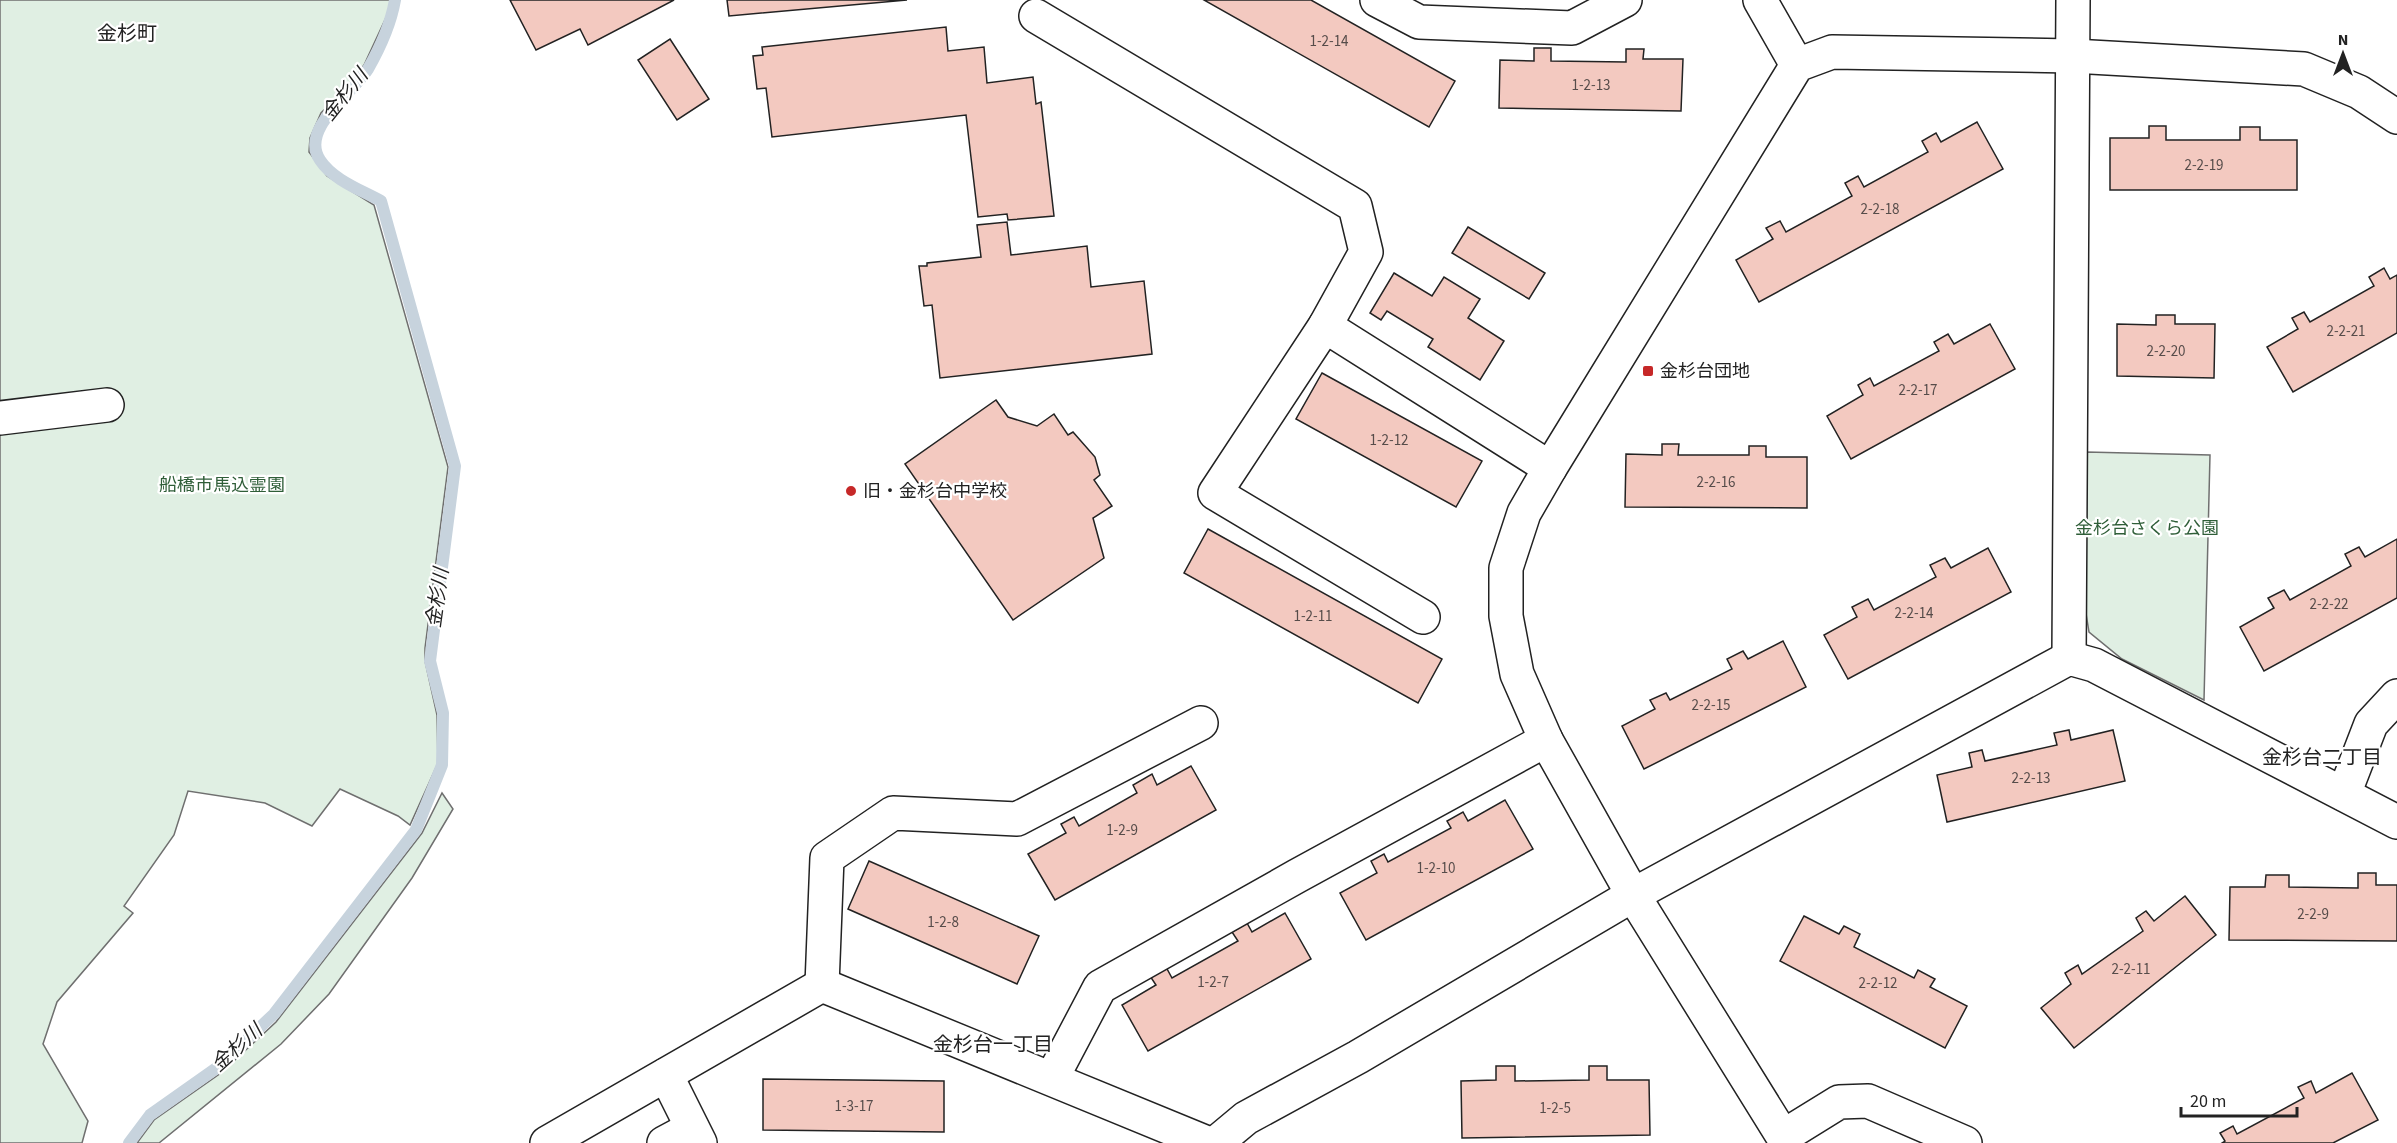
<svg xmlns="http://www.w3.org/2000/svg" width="2397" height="1143" font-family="'Source Sans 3','Noto Sans JP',sans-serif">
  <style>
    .green { fill: #e0efe3; stroke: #6f6f6f; stroke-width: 1.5 }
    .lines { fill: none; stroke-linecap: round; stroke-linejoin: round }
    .stream { stroke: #c7d3dd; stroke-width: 12 }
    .building { fill: #f3c9c0; stroke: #222; stroke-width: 1.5 }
    .minor-casing { stroke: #222; stroke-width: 36 }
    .minor { stroke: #fff; stroke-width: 33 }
    .poi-dot { fill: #c62828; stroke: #fff; stroke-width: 2 }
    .labels { text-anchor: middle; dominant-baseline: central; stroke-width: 4.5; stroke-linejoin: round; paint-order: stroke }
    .number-label { font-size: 15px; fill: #564c4a }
    .poi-label { font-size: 18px; fill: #222; stroke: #fff; text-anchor: start }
    .park-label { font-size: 18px; fill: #2f5e38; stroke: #fff }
    .neighbourhood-label { font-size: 20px; fill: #222; stroke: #fff }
    .water-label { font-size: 20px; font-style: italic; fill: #222; stroke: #fff }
  </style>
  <rect width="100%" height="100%" fill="#fff"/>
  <g class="green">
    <polygon points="0,0 390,0 390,9 364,65 348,86 321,113 310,138 309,152 327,176 374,205 448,467 425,648 425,661 437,715 438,763 410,825 398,816 340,789 312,826 265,803 188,791 174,835 124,906 133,913 57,1002 43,1044 88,1121 82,1143 0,1143"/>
    <polygon points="2086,452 2210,455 2204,700 2122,659 2089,632 2084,601"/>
    <polygon points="442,793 453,809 412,878 329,994 281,1044 159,1143 137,1143 154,1120 221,1073 276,1022 422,833"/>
  </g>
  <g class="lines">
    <path class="stream" d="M129,1143l21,-28 68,-48 56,-53 142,-184 26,-65 1,-52 -13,-52 25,-195 -74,-265c-20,-11 -48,-21 -61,-41 -21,-31 33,-67 48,-91 12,-21 23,-46 27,-69"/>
  </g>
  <g class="building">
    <polygon points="510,0 674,0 588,45 580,29 536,50"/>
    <polygon points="727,0 907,0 729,16"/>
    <polygon points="1204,0 1311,0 1455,81 1429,127"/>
    <polygon points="946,27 948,51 984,47 987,83 1033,77 1036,104 1041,102 1054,216 1008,220 1007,214 978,217 966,115 772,137 766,88 757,89 753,56 763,55 762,47"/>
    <polygon points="670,39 709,99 677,120 638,60"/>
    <polygon points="1534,48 1551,48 1551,61 1626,62 1626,49 1644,49 1643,59 1683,59 1681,111 1499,108 1500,60 1534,61"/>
    <polygon points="1977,122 2003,169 1759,302 1736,260 1773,239 1766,228 1780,221 1786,232 1852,196 1845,183 1858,176 1864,187 1928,152 1922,141 1936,133 1941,142"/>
    <polygon points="2149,126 2166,126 2166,140 2240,140 2240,127 2260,127 2260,140 2297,140 2297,190 2110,190 2110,138 2149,138"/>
    <polygon points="1007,222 1011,255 1087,246 1091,287 1144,281 1152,354 940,378 932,305 924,306 919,266 927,266 927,263 981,257 977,225"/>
    <polygon points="1468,227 1545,273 1529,299 1452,253"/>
    <polygon points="2384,268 2390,279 2397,275 2397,333 2293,392 2267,347 2298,329 2292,318 2304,312 2310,322 2374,286 2369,277"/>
    <polygon points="1394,273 1432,296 1444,277 1480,299 1468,318 1504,341 1480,380 1428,347 1433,339 1387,311 1381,320 1370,313"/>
    <polygon points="2156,315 2175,315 2175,324 2215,324 2214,378 2117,376 2117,324 2156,325"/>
    <polygon points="1990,324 2015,369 1851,459 1827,416 1863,395 1858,385 1870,378 1874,386 1939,351 1934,342 1948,334 1954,344"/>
    <polygon points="1322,373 1482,461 1456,507 1296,419"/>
    <polygon points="996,400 1008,417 1037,426 1054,414 1068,435 1073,432 1095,457 1100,475 1094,480 1112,506 1093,518 1104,558 1013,620 905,464"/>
    <polygon points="1662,444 1679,444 1678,455 1749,455 1749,446 1766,446 1766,457 1807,457 1807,508 1625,507 1626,454 1662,455"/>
    <polygon points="1208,529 1442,659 1418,703 1184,573"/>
    <polygon points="2397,539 2397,598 2264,671 2240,627 2274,608 2268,598 2284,590 2290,600 2351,566 2345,554 2359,547 2365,557"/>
    <polygon points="1988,548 2011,592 1848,679 1824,635 1857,617 1852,607 1868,599 1874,610 1936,577 1930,565 1945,558 1951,568"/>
    <polygon points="1783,641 1806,687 1644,769 1622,726 1655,709 1650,700 1666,693 1670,700 1732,669 1727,659 1743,651 1748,659"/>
    <polygon points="2069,730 2071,740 2113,730 2125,781 1947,822 1937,775 1972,767 1969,753 1982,750 1985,761 2057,745 2054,733"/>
    <polygon points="1191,766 1216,810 1055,900 1028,854 1066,833 1061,824 1074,817 1079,826 1137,793 1133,785 1152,774 1157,785"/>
    <polygon points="1505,800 1533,849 1366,940 1340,893 1377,873 1371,861 1384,854 1388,862 1451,828 1447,821 1463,812 1468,821"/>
    <polygon points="869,861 1039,936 1017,984 848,909"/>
    <polygon points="2358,873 2376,873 2376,885 2397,885 2397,941 2229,940 2230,887 2265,887 2266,875 2289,875 2289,887 2358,888"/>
    <polygon points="2185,896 2216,935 2074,1048 2041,1008 2071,984 2065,973 2078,965 2082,974 2143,931 2136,918 2146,911 2154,921"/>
    <polygon points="1285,913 1311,959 1148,1051 1122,1005 1156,985 1150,976 1166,967 1172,978 1238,941 1232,932 1247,923 1252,932"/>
    <polygon points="1804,916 1839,934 1844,926 1860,934 1854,947 1914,978 1918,970 1935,979 1930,987 1967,1006 1945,1048 1780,961"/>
    <polygon points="1496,1066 1515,1066 1515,1081 1589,1080 1589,1066 1607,1066 1607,1080 1649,1080 1650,1135 1462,1138 1461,1081 1496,1080"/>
    <polygon points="2352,1073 2378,1120 2333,1143 2222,1143 2225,1141 2220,1133 2233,1126 2237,1134 2304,1098 2298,1087 2311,1081 2316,1093"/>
    <polygon points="763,1079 944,1081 944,1132 763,1130"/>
  </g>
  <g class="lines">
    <g class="minor-casing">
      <g id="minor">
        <polyline points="1377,0 1419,22 1572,28 1625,0"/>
        <polyline points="1760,0 1797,65"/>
        <polyline points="1036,16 1355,206 1366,252 1325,326 1215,493 1423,617"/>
        <polyline points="1325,326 1550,468"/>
        <polyline points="0,418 107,405"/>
        <polyline points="2069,658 2073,0"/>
        <polyline points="2344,794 2371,724 2397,696"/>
        <polyline points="822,985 827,858 893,813 1017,819 1201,723"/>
        <polyline points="666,1075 700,1143"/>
        <polyline points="1052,1078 1100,987 1297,876 1546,740"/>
        <polyline points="1784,1136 1839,1102 1868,1101 1965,1143"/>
        <polyline points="547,1143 822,985 1207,1143"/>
        <polyline points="664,1143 692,1128"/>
        <polyline points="1216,1143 1246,1118 1358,1057 1633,895 2069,658 2094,665 2397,822"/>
        <polyline points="1787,1143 1633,895 1546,740 1517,674 1506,616 1506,568 1524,513 1550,468 1797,65 1832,52 2073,56 2304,69 2359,92 2397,117"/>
      </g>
    </g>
    <use href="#minor" class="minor"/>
  </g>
  <g class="poi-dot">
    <rect x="1642" y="365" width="12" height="12" rx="3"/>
    <circle cx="851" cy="491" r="6"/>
  </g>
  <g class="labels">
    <g class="number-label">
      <text x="1329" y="41">1-2-14</text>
      <text x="1591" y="85">1-2-13</text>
      <text x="2204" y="165">2-2-19</text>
      <text x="1880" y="209">2-2-18</text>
      <text x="2346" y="331">2-2-21</text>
      <text x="2166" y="351">2-2-20</text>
      <text x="1918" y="390">2-2-17</text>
      <text x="1389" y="440">1-2-12</text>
      <text x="1716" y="482">2-2-16</text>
      <text x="2329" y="604">2-2-22</text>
      <text x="1914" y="613">2-2-14</text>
      <text x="1313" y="616">1-2-11</text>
      <text x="1711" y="705">2-2-15</text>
      <text x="2031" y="778">2-2-13</text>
      <text x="1122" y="830">1-2-9</text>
      <text x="1436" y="868">1-2-10</text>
      <text x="2313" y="914">2-2-9</text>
      <text x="943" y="922">1-2-8</text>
      <text x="2131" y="969">2-2-11</text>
      <text x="1213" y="982">1-2-7</text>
      <text x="1878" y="983">2-2-12</text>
      <text x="854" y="1106">1-3-17</text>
      <text x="1555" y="1108">1-2-5</text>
    </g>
    <g class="poi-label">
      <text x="1660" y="371">金杉台団地</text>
      <text x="863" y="491">旧・金杉台中学校</text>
    </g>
    <g class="park-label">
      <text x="222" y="485">船橋市馬込霊園</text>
      <text x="2147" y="528">金杉台さくら公園</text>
    </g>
    <g class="neighbourhood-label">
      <text x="127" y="34">金杉町</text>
      <text x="2322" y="758">金杉台二丁目</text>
      <text x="993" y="1045">金杉台一丁目</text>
    </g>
    <g class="water-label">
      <text transform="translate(345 95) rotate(-51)">金杉川</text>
      <text transform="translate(438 598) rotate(-82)">金杉川</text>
      <text transform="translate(237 1048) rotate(-42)">金杉川</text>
    </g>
  </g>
  <g transform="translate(2343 54)" stroke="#ffffff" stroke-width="4.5" paint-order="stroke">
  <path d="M0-4.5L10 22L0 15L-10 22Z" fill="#222222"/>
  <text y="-9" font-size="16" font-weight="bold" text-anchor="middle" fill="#222222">N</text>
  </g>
  <path d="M2181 1107v9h116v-9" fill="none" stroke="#222222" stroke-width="3"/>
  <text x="2190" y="1107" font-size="18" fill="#222222" stroke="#ffffff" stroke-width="4.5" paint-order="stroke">20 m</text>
</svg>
